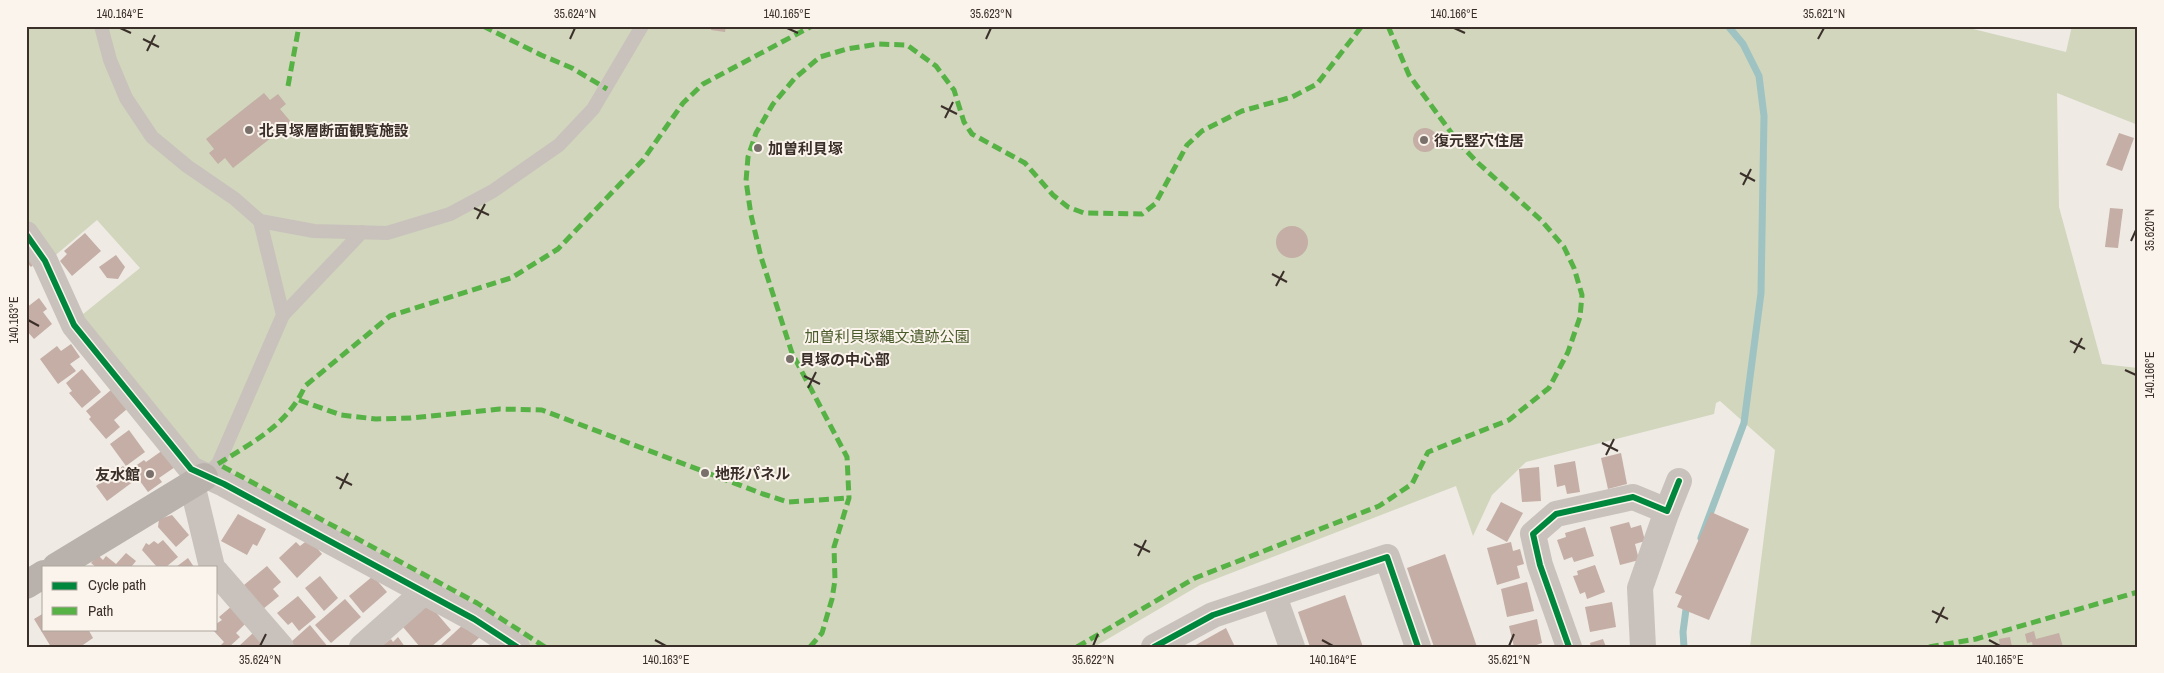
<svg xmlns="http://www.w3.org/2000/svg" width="2164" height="673" font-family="'Archivo Narrow','Noto Sans JP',sans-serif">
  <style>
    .green { fill: #d1d6bd }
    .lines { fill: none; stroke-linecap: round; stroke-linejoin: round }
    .stream { stroke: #9ec3c2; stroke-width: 7 }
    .building { fill: #c4aea5 }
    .lane { stroke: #c9c2bc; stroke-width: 14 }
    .street { stroke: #c9c2bc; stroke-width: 26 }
    .secondary { stroke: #b9b2ac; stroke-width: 28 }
    .quiet { stroke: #57b246; stroke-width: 5; stroke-dasharray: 10 5; stroke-linecap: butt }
    .cycleway-casing { stroke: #fbf4ec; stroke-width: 9 }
    .cycleway { stroke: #00873e; stroke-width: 6 }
    .ticks { fill: none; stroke: #3b2f2a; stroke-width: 2 }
    .poi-dot { fill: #7a706b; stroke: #fbf4ec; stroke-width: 2 }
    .labels { text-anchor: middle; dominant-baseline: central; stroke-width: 4; stroke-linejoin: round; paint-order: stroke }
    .poi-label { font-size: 15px; font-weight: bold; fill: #3b2f2a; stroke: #fbf4ec; text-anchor: start }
    .park-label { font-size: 15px; fill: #4a5b2b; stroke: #fbf4ec }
    .neatline { fill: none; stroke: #3b2f2a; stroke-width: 2 }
    .ticks-label { font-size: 12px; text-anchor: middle; fill: #3b2f2a }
  </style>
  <rect width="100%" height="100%" fill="#efeae4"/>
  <polygon class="green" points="26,26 1961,26 2066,52 2072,26 2138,26 2138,125 2057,93 2059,207 2102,364 2138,368 2138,647 1750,647 1775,450 1720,401 1716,403 1714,414 1526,462 1492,495 1473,536 1456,486 1200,585 1094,647 530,647 480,614 199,466 77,319 140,268 97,220 51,259 26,220"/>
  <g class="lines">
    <g class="stream">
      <polyline points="1701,538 1744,423 1761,293 1764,116 1759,76 1743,44 1728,26"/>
      <polyline points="1684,647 1683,632 1687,602"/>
    </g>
  </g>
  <g class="building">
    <polygon points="712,26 726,26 725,32 711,30"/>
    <polygon points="2027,26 2049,26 2049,29 2027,28"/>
    <polygon points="264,93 270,100 278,94 286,104 280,109 291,122 233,168 225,158 218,164 209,153 214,149 206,139"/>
    <circle cx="1425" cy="140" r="12"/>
    <polygon points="2119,133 2134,138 2122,171 2106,165"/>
    <polygon points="2110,208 2123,209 2118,248 2105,247"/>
    <circle cx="1292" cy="242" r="16"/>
    <polygon points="85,233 101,251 72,276 60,261 67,254 64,251"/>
    <polygon points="26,254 35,263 31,267 28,264 26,266"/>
    <polygon points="116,255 125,267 118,279 107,278 99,267"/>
    <polygon points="39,298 47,309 43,312 52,324 34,339 26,330 26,308"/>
    <polygon points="71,344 80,357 70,364 76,371 58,384 40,359 57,346 61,351"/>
    <polygon points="82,369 101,392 82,408 69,393 72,391 66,383"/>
    <polygon points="111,390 127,409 114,420 120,427 106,439 89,419 91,417 86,411"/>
    <polygon points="129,430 145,452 126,466 110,444"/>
    <polygon points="163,450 175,467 159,478 162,482 148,492 131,469 144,460 146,462"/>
    <polygon points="1621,453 1627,484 1608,489 1601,458"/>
    <polygon points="1575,461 1580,492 1567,494 1565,485 1557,487 1554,465"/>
    <polygon points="123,466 134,481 107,501 96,486"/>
    <polygon points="1539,467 1541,501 1522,502 1519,469"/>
    <polygon points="1501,502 1523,513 1507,542 1486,530"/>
    <polygon points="1711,512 1749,529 1709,620 1677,607 1682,596 1675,593"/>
    <polygon points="238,514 266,529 257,546 253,544 247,555 221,541"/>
    <polygon points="172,515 189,535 176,547 158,527 159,519"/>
    <polygon points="1629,522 1631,528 1641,525 1645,541 1635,544 1639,560 1620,565 1610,527"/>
    <polygon points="1585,527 1594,556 1574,562 1572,557 1564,560 1557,540 1566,537 1565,533"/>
    <polygon points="309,539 322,554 297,578 279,558 296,542 300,546"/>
    <polygon points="163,540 178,557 166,567 157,567 142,550 146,543 149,545 154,541 158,544"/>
    <polygon points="1511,542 1513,551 1520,549 1524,564 1517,566 1520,578 1497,585 1487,548"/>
    <polygon points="126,553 136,561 131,567 96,567 91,563 98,555 103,560 106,556 116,564"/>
    <polygon points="1445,554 1477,647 1434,647 1407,568"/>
    <polygon points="188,558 194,567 176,567"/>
    <polygon points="1595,565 1605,592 1587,599 1585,592 1580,594 1573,576 1578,575 1577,571"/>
    <polygon points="267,566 281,582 273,589 279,596 263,609 244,585"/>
    <polygon points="320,576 338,598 324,611 305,588"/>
    <polygon points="373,576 387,592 363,613 349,596"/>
    <polygon points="1527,582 1534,611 1507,617 1501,589"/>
    <polygon points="1345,595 1363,647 1310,647 1298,612"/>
    <polygon points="298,596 316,617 299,631 292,622 288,625 277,613"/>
    <polygon points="345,599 361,617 331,643 315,625"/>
    <polygon points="427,602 451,630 431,647 420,647 403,627"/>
    <polygon points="1612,602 1616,627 1590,632 1585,607"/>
    <polygon points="233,605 248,621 236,633 240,637 229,647 219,647 224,642 212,629 216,629 216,624 222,620 219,617"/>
    <polygon points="44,613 44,629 88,629 93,638 80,647 51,647 34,619"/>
    <polygon points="1537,619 1542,643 1531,647 1514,647 1509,626"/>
    <polygon points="466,622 480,637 469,647 443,647 441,645"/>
    <polygon points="310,625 328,647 295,647 291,642"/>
    <polygon points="1226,628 1235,647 1192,647"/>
    <polygon points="2034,631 2036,639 2059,633 2063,647 2033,647 2032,642 2027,643 2025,634"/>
    <polygon points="253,633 265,647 238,647"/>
    <polygon points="398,637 405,647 380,647 391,639 393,642"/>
    <polygon points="2010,637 2012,647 2000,647 1999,639"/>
    <polygon points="1603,639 1606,647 1591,647 1590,643"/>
  </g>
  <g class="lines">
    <g class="lane">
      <polyline points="101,26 110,60 126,98 152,137 187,166 235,199 260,221 314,231 387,233 450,214 493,191 559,145 593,109 642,26"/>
      <polyline points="283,315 362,232"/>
      <polyline points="204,477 218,464 283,315 260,221"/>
    </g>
    <g class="street">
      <polyline points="26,234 45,261 74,325 191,469 224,484 474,619 517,647"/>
      <polyline points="192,484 212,567"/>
      <polyline points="216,572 281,647"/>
      <polyline points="1274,596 1292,647"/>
      <polyline points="362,647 424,592"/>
      <polyline points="1154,647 1213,615 1387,557 1418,647"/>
      <polyline points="1569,647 1540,565 1533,534 1556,514 1633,497 1667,511 1679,481"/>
      <polyline points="1643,647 1640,588 1667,511"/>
    </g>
    <g class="secondary">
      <polyline points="56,567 204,477"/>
      <polyline points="26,585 44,574"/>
    </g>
    <g class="quiet">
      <polyline points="483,26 541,55 572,68 607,89"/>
      <polyline points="288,86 299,26"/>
      <polyline points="299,400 341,415 376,419 411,418 500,409 542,410 763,494 788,502 849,498"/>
      <path d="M545,647l-68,-44 -259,-139c33,-21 70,-39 87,-78l85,-70 121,-38 47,-29 85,-89 40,-57 20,-19 109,-58"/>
      <polyline points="810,647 822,633 832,599 835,580 834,547 849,498 847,457 792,353 761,257 751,215 746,181 748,157 756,133 773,104 795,78 820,57 847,49 878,44 907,45 936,66 954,90 964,122 972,134 1025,163 1053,195 1068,207 1084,213 1142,214 1155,204 1187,145 1202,131 1242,111 1292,97 1317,84 1362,26"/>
      <polyline points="1077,647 1195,578 1379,506 1412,484 1428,452 1509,420 1549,388 1568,352 1580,317 1582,295 1574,268 1564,247 1541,220 1477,162 1458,142 1409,75 1388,26"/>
      <polyline points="1929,647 1976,639 2138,592"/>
    </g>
    <g class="cycleway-casing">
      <g id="cycleway">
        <polyline points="26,234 45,261 74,325 191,469 224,484 474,619 517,647"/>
        <polyline points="1154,647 1213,615 1387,557 1418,647"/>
        <polyline points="1569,647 1540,565 1533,534 1556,514 1633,497 1667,511 1679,481"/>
      </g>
    </g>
    <use href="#cycleway" class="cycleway"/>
  </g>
  <path class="ticks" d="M120,28l11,5M787,28l11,5M1454,28l11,5M143,39l16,8M570,39l5,-11M986,39l5,-11M1818,39l6,-11M147,51l8,-16M941,106l16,8M945,118l8,-16M1740,173l15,8M1743,185l8,-16M474,208l15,7M477,219l8,-15M2131,241l5,-11M1272,274l15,8M1276,286l8,-15M28,320l11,6M2070,341l15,8M2074,353l8,-15M2125,370l11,5M804,376l16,8M808,388l8,-16M1602,443l16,8M1606,455l8,-16M336,477l16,8M340,489l8,-16M1134,544l16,8M1138,556l8,-16M1932,611l16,8M1936,623l8,-16M655,640l11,6M1322,640l11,6M1989,640l11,6M260,646l6,-12M1093,646l5,-12M1509,646l5,-12"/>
  <g class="poi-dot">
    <circle cx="249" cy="130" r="5"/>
    <circle cx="1424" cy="140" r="5"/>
    <circle cx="758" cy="148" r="5"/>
    <circle cx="790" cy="359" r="5"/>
    <circle cx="705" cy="473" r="5"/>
    <circle cx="150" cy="474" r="5"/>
  </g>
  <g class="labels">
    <g class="poi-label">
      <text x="259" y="130">北貝塚層断面観覧施設</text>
      <text x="1434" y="140">復元竪穴住居</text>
      <text x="768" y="148">加曽利貝塚</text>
      <text x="800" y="359">貝塚の中心部</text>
      <text x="715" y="473">地形パネル</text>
      <text x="140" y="474" text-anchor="end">友水館</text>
    </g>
    <g class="park-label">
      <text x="887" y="336">加曽利貝塚縄文遺跡公園</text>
    </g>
  </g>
  <rect width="2164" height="673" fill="none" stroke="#fbf4ec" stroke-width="55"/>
  <rect x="42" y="566" width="175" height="65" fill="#fbf4ec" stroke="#aea59e"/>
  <rect x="52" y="582" width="25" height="8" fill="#00873e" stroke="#aea59e"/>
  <text x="88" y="590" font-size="15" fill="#3b2f2a">Cycle path</text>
  <rect x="52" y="607" width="25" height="8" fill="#57b246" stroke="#aea59e"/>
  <text x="88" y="616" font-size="15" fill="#3b2f2a">Path</text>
  <rect x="28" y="28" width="2108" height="618" class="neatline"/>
  <g class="ticks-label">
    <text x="120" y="18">140.164°E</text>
    <text x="575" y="18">35.624°N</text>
    <text x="787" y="18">140.165°E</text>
    <text x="991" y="18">35.623°N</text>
    <text x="1454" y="18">140.166°E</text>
    <text x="1824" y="18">35.621°N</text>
    <text transform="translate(2150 230) rotate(-90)" y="4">35.620°N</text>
    <text transform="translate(14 320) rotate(-90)" y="4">140.163°E</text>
    <text transform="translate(2150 375) rotate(-90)" y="4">140.166°E</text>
    <text x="260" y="664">35.624°N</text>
    <text x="666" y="664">140.163°E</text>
    <text x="1093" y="664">35.622°N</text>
    <text x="1333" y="664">140.164°E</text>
    <text x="1509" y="664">35.621°N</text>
    <text x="2000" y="664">140.165°E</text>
  </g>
</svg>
